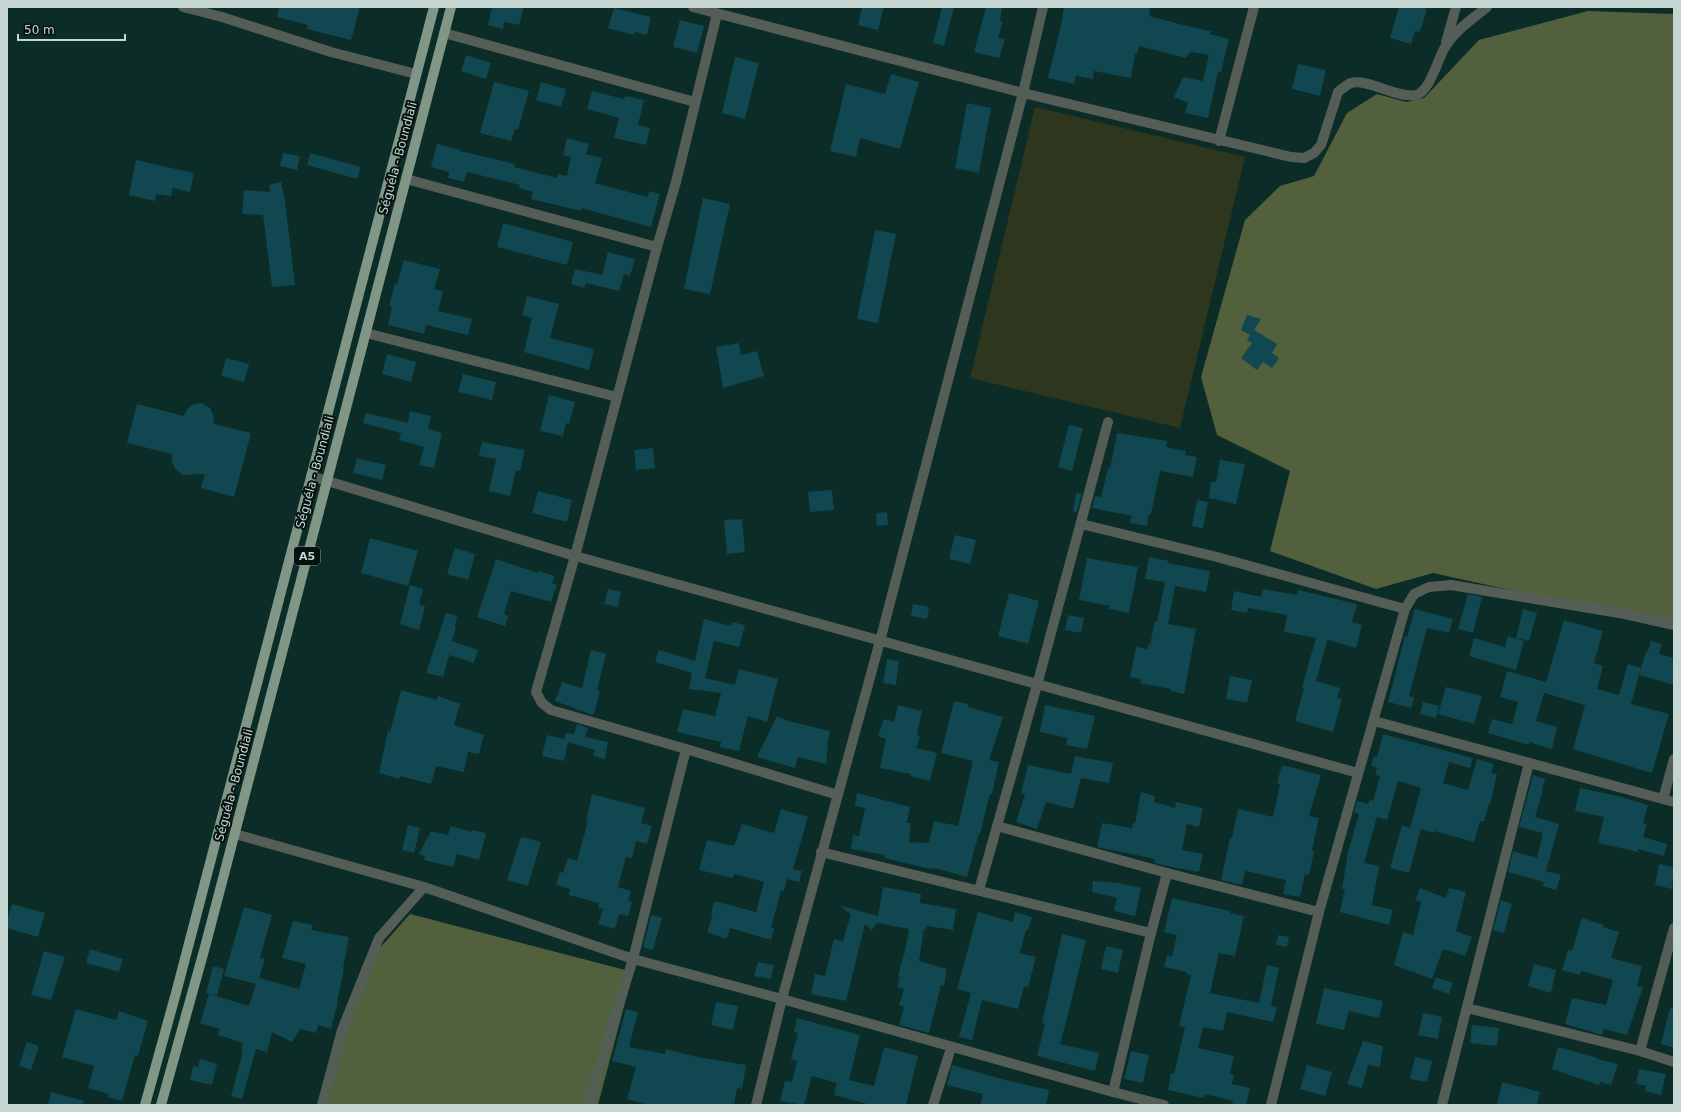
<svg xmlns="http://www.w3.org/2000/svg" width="1681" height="1112" font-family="'DejaVu Sans',sans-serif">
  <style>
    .green { fill: #2e371e }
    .forest { fill: #53603d }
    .building { fill: #114750 }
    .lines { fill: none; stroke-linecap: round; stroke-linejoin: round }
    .minor { stroke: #545e57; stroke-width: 10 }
    .major { stroke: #819687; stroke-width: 10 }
    .labels { text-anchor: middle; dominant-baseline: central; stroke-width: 4; stroke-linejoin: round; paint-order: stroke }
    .shield { fill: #05120f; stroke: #8b9b98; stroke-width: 1 }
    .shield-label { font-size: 11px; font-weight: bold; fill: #c5d6d2 }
    .street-label { font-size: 12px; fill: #c5d6d2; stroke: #05120f }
  </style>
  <rect width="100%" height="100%" fill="#0b2c27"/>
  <polygon class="green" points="1035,107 1245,157 1180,428 970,378"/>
  <g class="forest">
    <polygon points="1588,11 1674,14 1674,626 1433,573 1376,589 1270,551 1290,471 1217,435 1201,377 1245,220 1280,186 1314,176 1347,113 1377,94 1406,102 1424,98 1479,40"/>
    <polygon points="410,914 633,972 598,1105 326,1105 363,967"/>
  </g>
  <g class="building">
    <polygon points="279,7 360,7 351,40 307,29 308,25 277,17"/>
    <polygon points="492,7 524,7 519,25 504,22 503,29 488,25"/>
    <polygon points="862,7 884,7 878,30 858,25"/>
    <polygon points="942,7 954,7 944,46 933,43"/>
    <polygon points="986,7 1002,7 1000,21 1003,21 998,38 1005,39 999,58 974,52"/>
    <polygon points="1064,7 1150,7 1149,16 1191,27 1211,31 1210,34 1229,39 1221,72 1218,72 1208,118 1185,113 1188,103 1174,97 1183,77 1203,81 1209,55 1190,52 1186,58 1139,46 1137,54 1135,54 1131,78 1094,71 1093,79 1076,76 1074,84 1048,78 1061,25"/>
    <polygon points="1399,7 1419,7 1427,9 1420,32 1415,31 1411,44 1390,38"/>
    <polygon points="614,8 651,17 647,35 635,32 634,35 608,28"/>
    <polygon points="680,20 704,26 697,53 673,47"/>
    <polygon points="466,55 491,63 486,79 461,71"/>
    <polygon points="735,57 759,63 745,119 722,113"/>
    <polygon points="1298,64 1326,70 1320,96 1292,89"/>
    <polygon points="891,74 919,82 900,149 860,138 856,157 830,151 846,84 885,94"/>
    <polygon points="494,82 529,91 518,130 515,129 511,141 480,133"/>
    <polygon points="541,82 566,89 561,107 536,100"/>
    <polygon points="592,91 624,99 625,96 644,100 638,125 650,128 646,145 614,138 619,118 587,109"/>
    <polygon points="967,103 991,108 979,173 955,168"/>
    <polygon points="567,138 589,144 586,154 602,158 595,183 647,197 649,191 660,194 651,227 581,208 581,211 531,199 533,192 519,188 520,185 467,172 464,182 448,178 449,172 431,167 437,144 461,150 460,151 515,164 514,167 557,178 558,174 567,176 571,157 563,155"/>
    <polygon points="283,153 300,156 297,170 280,166"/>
    <polygon points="310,153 361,167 357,179 307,165"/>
    <polygon points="136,160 194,173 190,192 173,188 171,196 156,194 155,201 129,195"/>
    <polygon points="281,182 285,201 295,285 272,287 263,215 242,214 244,190 270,192 269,185"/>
    <polygon points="703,198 730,204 710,294 684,289"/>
    <polygon points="503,223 573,242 567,265 497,247"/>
    <polygon points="875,230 896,234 878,323 857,319"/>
    <polygon points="608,252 635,259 630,276 624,274 619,291 586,283 584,288 571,284 575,269 602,275"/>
    <polygon points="404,260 440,269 434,289 443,291 438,311 472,319 468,335 426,325 424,334 388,325 392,307 389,306 395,283 397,284"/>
    <polygon points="527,296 559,304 550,338 594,349 589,370 524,352 532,318 522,315"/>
    <polygon points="1247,315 1261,319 1254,330 1277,344 1272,353 1279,358 1272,368 1263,362 1257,370 1241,358 1252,343 1247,340 1250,335 1241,330"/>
    <polygon points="739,343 741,355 757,351 764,376 723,388 716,347"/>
    <polygon points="387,354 416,362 411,382 382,374"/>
    <polygon points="226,358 249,364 244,382 221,376"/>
    <polygon points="463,374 496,382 492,400 458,392"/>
    <polygon points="549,395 575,402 569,424 566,423 563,436 540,431"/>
    <polygon points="202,403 210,408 213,415 214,424 251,433 234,497 201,488 205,474 183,475 176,470 172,462 172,454 127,443 137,404 184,416 187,409 193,404"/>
    <polygon points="410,411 431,416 428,429 442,433 434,468 419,465 424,447 399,440 401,433 363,423 366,413 408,423"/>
    <polygon points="1069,425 1083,428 1072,471 1058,467"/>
    <polygon points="1117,433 1167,441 1166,447 1186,451 1185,455 1197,457 1193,477 1160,471 1151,514 1149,514 1147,526 1130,523 1132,516 1092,508 1095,496 1101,497 1108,468 1110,469"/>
    <polygon points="482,442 525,450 520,471 516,470 510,496 489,491 496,459 479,456"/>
    <polygon points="653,448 655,468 636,470 634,450"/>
    <polygon points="357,458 386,465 382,480 353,473"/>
    <polygon points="1220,460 1245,464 1236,504 1209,498 1211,482 1216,482"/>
    <polygon points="832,490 834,510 810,512 808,492"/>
    <polygon points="538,491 572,500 567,522 532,513"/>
    <polygon points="1076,493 1082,494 1077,512 1073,512"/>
    <polygon points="1197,500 1208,502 1203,528 1192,526"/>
    <polygon points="887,512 888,525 877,526 876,513"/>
    <polygon points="742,519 745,552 727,554 724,520"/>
    <polygon points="955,535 976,540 970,564 949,559"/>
    <polygon points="370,538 418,551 408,586 361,573"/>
    <polygon points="455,548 475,554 468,580 447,574"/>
    <polygon points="1149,557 1169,561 1168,563 1210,571 1206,592 1175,586 1168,624 1196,629 1184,694 1171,691 1171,689 1140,683 1141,679 1130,677 1136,647 1147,649 1148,644 1150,645 1155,621 1157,622 1165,582 1145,579"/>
    <polygon points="1087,558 1138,567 1129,613 1109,609 1110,606 1079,600"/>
    <polygon points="496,559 538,573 538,571 555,576 552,583 557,585 551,602 511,591 504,614 508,616 505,626 477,617"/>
    <polygon points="410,585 423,589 419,604 425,606 419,630 400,624"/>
    <polygon points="608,589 621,592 618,607 604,604"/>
    <polygon points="1263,589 1297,595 1298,590 1357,604 1352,622 1362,625 1356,648 1329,640 1327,641 1316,681 1340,688 1337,698 1342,699 1333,732 1295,721 1304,688 1302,687 1316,638 1284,632 1287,615 1248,608 1247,613 1231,610 1234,591 1261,597"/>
    <polygon points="1009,593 1039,601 1028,644 998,636"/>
    <polygon points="1468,594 1482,597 1473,633 1458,629"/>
    <polygon points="913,604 929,607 927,619 911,616"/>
    <polygon points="1415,609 1453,619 1449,633 1427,628 1409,696 1414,697 1411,708 1388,702 1405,636 1407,637"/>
    <polygon points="1523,609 1537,613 1529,641 1516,638"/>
    <polygon points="446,613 457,616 455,626 456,627 452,641 478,650 474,663 449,655 443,677 426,673"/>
    <polygon points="1068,615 1084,618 1081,633 1065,630"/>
    <polygon points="704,619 731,626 732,622 745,625 739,647 714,641 705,678 735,685 739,669 778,679 767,722 748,716 739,751 720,747 721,742 677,732 683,709 715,716 721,693 689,689 692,673 655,662 659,650 695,661"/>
    <polygon points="1564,620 1603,631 1594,663 1603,666 1597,689 1619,695 1628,664 1641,668 1631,704 1669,714 1652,773 1573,749 1585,705 1544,693 1536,721 1557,727 1552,749 1529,742 1529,745 1488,733 1492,719 1512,724 1518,702 1500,697 1507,671 1546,682"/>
    <polygon points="1508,636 1524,641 1516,670 1469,656 1474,638 1505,647"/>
    <polygon points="1651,641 1662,644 1659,654 1674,658 1674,685 1639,675 1646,651 1648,651"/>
    <polygon points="591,650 606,654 597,690 600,691 594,714 592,715 555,701 562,682 582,688"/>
    <polygon points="887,659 899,661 896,685 883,683"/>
    <polygon points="1230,676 1252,680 1247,703 1226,699"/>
    <polygon points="1446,687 1482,696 1474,724 1438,714"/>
    <polygon points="401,690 437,700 438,696 460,704 454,725 484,735 479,754 468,752 464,772 436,766 431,784 400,776 399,779 379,773 388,731 390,732"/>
    <polygon points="954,701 968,704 968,707 1003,717 989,760 999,762 992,794 990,793 980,834 979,833 967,877 938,869 926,868 884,858 885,855 851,849 853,835 859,836 865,808 855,806 857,793 910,807 907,823 911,823 909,842 929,843 934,821 958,826 973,761 941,753"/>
    <polygon points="1423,702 1439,706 1436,718 1420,714"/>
    <polygon points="898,705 922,711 917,735 920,736 916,748 937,753 930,781 910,776 911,774 880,768 886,739 878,736 884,719 894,722"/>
    <polygon points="1045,705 1095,716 1087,749 1066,745 1068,738 1040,732"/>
    <polygon points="777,716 788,721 830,731 827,745 828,745 826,764 798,757 795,768 757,757"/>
    <polygon points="577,724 588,728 585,737 608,742 605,759 593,756 595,750 568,742 564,761 542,756 547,735 564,739 566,733 574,734"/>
    <polygon points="1383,734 1473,758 1470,768 1449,762 1443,783 1468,790 1477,759 1494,764 1491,773 1497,774 1490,805 1489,804 1484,821 1480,821 1474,842 1435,831 1434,833 1421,829 1409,873 1390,868 1402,825 1410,828 1421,788 1398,781 1387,820 1377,817 1364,863 1379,866 1372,905 1393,910 1389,925 1340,912 1345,889 1342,889 1348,852 1359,814 1354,812 1357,801 1368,804 1370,800 1373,801 1380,776 1375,775 1377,768 1371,766 1374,756 1377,757"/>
    <polygon points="1075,756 1113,763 1109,783 1081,778 1073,809 1046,802 1037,829 1016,822 1025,794 1021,793 1028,765 1071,774"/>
    <polygon points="1282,765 1321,775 1309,816 1319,818 1312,850 1314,851 1309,875 1305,874 1300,897 1283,894 1286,880 1245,871 1242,885 1221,880 1230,838 1232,838 1238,809 1273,817 1280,784 1277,783"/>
    <polygon points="1533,775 1545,779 1542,790 1543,790 1535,817 1559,824 1546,871 1561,875 1556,890 1543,886 1544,882 1508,872 1513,851 1537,858 1543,833 1519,827"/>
    <polygon points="1580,788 1618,796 1648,805 1643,823 1647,824 1643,837 1667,844 1664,856 1638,849 1638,852 1598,843 1604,817 1575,811"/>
    <polygon points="1141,792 1155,796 1154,802 1175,808 1176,802 1203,808 1199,827 1187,824 1182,850 1203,854 1199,872 1171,867 1154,863 1155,859 1097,847 1102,823 1132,828 1133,823 1135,823"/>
    <polygon points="592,794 645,808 641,823 652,826 647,844 636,841 632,858 626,857 618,887 631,891 628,901 632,902 628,916 619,914 615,929 598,924 603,909 598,908 599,903 569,895 570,889 556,885 560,872 563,873 568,858 577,861 588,821 586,821"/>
    <polygon points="781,809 808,817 793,869 802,871 799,882 787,879 784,891 781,891 771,927 774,928 771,940 730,928 726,939 707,932 713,915 711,915 714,901 756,912 764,882 734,874 733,878 699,870 707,840 734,846 742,824 774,833"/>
    <polygon points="408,825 420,828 414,853 402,850"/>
    <polygon points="451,826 472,832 472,830 486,833 479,860 457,854 453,867 424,860 425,856 419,854 431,831 448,835"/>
    <polygon points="521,837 541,842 528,886 507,880"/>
    <polygon points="1659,864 1674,867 1672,889 1655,885"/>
    <polygon points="1093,881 1118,883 1141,888 1135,916 1114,911 1117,898 1092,892"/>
    <polygon points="883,887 921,894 920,903 956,909 953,930 927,926 926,930 924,929 919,961 947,969 944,986 941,985 929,1033 899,1025 904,1007 899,1005 904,989 897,987 900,977 898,977 903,956 904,956 909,929 877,923 872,930 865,924 846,1001 811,994 815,974 825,976 834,939 843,941 851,914 841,907 842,906 878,916"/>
    <polygon points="1420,888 1446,898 1449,888 1466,892 1456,931 1472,937 1465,956 1443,949 1432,979 1394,965 1403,932 1413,935 1421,902 1415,900"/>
    <polygon points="1172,898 1230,911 1230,913 1244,916 1235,956 1219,953 1210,993 1259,1003 1267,965 1279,968 1271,1006 1277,1007 1273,1022 1227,1012 1223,1031 1203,1027 1198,1048 1234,1056 1230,1074 1234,1075 1232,1084 1250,1088 1246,1105 1232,1105 1233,1101 1205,1094 1204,1098 1168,1090 1171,1073 1174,1074 1185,1027 1179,1026 1191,975 1186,974 1187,972 1164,967 1167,955 1172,956 1177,935 1164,932"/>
    <polygon points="1501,900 1512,904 1504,933 1493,930"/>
    <polygon points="12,904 45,913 38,937 7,928 7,920"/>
    <polygon points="244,907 272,915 260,958 265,959 259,978 277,983 299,989 306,964 282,958 293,921 313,925 311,930 349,937 343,969 344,969 337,1002 338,1002 331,1029 318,1025 316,1033 300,1029 292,1042 272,1032 267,1052 256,1049 242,1099 231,1096 243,1051 241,1051 243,1043 218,1035 220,1029 200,1023 209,994 249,1006 256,984 224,976"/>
    <polygon points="978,912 1013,922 1015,912 1032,917 1028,930 1026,930 1020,953 1036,957 1028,987 1024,986 1018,1009 982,1000 972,1040 959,1037 971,993 957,989"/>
    <polygon points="651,915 662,918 653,950 643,947"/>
    <polygon points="1582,918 1604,925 1603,927 1619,932 1611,958 1642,966 1637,986 1643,987 1627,1035 1604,1029 1602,1035 1565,1024 1572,998 1606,1005 1613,980 1581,971 1580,975 1562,970 1568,950 1572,951"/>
    <polygon points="1062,934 1086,940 1068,1015 1060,1044 1099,1053 1095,1071 1037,1056 1045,1024 1042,1023"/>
    <polygon points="1278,935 1289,937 1287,947 1276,945"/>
    <polygon points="1106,946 1123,950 1118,973 1101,969"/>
    <polygon points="90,949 123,959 119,972 86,963"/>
    <polygon points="44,951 65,957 51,1000 31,995"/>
    <polygon points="758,962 774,965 771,979 754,976"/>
    <polygon points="1534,964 1556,970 1551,993 1528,986"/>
    <polygon points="213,966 224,969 217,996 206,993"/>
    <polygon points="1436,977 1453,983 1449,994 1432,988"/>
    <polygon points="1324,988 1383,1001 1379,1018 1349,1011 1344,1030 1316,1024"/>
    <polygon points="716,1002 738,1006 733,1030 711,1025"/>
    <polygon points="1670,1008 1674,1009 1674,1048 1661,1044"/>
    <polygon points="76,1009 116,1020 119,1011 148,1021 138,1056 135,1055 122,1101 108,1097 109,1094 88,1088 94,1066 62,1057"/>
    <polygon points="626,1009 638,1012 629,1047 665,1054 666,1049 697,1057 746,1065 742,1089 737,1088 734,1105 648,1105 627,1099 636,1067 612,1061"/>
    <polygon points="1423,1013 1442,1017 1438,1039 1418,1035"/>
    <polygon points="797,1018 860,1035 849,1080 874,1086 884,1047 918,1056 906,1105 871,1105 834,1095 837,1083 812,1076 804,1105 780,1101 785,1081 792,1082 797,1061 791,1059 798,1033 794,1032"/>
    <polygon points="1472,1025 1499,1028 1497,1046 1470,1043"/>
    <polygon points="1363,1041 1383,1046 1380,1067 1368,1065 1362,1088 1347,1084"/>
    <polygon points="27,1042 39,1046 31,1070 19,1066"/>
    <polygon points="1558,1047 1598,1058 1597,1059 1618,1064 1611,1085 1600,1082 1599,1085 1552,1069"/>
    <polygon points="1131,1051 1149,1055 1143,1083 1124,1079"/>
    <polygon points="1415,1057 1432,1061 1427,1082 1410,1079"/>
    <polygon points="200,1059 217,1064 212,1085 190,1080 193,1066 198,1067"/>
    <polygon points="952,1065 1009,1081 1049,1090 1046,1105 980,1105 983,1094 947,1085"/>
    <polygon points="1307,1065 1332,1072 1325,1096 1300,1089"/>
    <polygon points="1639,1069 1666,1074 1661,1095 1645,1091 1646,1086 1636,1084"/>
    <polygon points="1502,1082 1540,1092 1537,1105 1497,1105"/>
    <polygon points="51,1092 84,1101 83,1105 48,1105"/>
  </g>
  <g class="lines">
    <g class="minor">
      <polyline points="183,7 222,17 331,52 416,74"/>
      <path d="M693,7l330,86 268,64 13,1 10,-5 7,-8 17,-53c4,-3 8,-7 13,-9 15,-4 39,11 56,12 3,0 6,1 9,0 14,-4 21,-34 28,-46 10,-18 27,-29 43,-42"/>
      <polyline points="717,14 676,182 657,247 575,556 536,692 542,703 551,710 686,749 838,795"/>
      <polyline points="444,33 695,102"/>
      <polyline points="1446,42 1456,7"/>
      <polyline points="1219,141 1254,7"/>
      <polyline points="406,179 657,247"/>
      <polyline points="366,333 617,397"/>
      <polyline points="311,476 575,556 1358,773"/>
      <polyline points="1081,524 1217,557 1405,609"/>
      <polyline points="1374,721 1674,802"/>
      <polyline points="1663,799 1674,759"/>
      <polyline points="997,826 1167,873 1319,912"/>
      <polyline points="235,834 424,887 633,959 782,999 1113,1092 1164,1105"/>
      <polyline points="821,852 1151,933"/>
      <polyline points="979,890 1037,685 1108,422"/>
      <polyline points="1467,1008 1640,1051 1674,1062"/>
      <polyline points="1640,1051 1674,928"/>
      <polyline points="1113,1092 1151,933 1167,873"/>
      <polyline points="322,1105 342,1030 379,938 424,887"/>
      <polyline points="588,1105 633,959 686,749"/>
      <polyline points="756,1105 782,999 880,641 1023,93 1043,7"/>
      <polyline points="933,1105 951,1048"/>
      <polyline points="1271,1105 1319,912 1405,609 1414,594 1429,587 1451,585 1625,614 1674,625"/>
      <polyline points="1442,1105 1529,763"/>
    </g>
    <g class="major">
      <polyline points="145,1105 176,993 434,7"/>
      <polyline points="161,1105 205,947 451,7"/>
    </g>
  </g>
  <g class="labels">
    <rect class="shield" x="294" y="547" width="26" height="18" rx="3"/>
    <g class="shield-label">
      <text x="307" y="556">A5</text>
    </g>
    <g class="street-label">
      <text transform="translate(398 158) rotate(-75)">Séguéla - Boundiali</text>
      <text transform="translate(315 472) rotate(-75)">Séguéla - Boundiali</text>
      <text transform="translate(234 785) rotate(-75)">Séguéla - Boundiali</text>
    </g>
  </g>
  <rect width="1681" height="1112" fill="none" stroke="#c5d6d2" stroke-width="16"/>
  <path d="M18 34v6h107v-6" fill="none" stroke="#c5d6d2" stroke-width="2"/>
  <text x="24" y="34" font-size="12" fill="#c5d6d2" stroke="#05120f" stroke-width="3" paint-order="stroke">50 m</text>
</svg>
